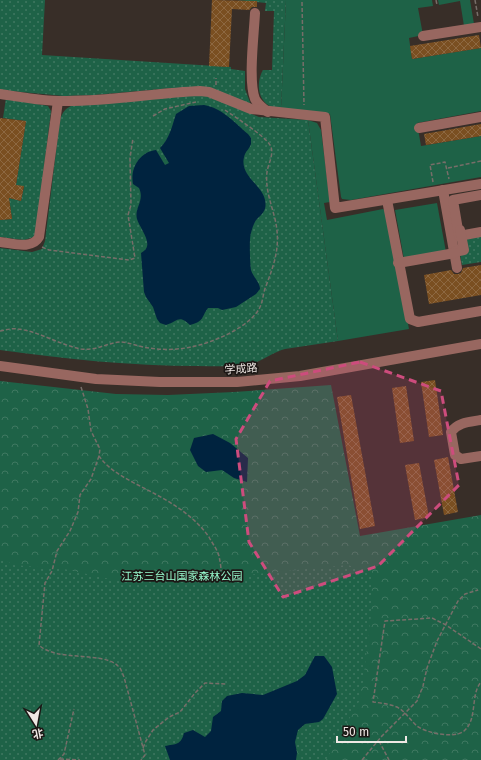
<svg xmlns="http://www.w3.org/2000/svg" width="481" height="760" font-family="'Fira Sans','Noto Sans SC',sans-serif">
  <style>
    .grass { fill: #1e6247 }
    .park { fill: url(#park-crowns) }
    .garden { fill: url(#garden-dots) }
    .water { fill: #00233f }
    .building { fill: url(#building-cross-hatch) }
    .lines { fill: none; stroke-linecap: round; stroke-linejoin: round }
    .path { stroke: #776e69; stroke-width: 1.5; stroke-dasharray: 4 2; stroke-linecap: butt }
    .minor { stroke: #986760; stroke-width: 10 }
    .marked { fill: #cd4c7d; fill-opacity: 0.2; stroke: #cd4c7d; stroke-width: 3; stroke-dasharray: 8 5; stroke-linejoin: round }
    .labels { text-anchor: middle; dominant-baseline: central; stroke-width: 3.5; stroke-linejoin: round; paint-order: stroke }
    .street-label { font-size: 11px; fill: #efe8e4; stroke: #1c1715 }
    .park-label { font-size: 11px; fill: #96facd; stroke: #1c1715 }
  </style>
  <defs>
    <pattern id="park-crowns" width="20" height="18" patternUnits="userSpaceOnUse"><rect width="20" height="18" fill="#1e6247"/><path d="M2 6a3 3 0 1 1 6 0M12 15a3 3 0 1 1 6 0" fill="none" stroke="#3f7861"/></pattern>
    <pattern id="garden-dots" width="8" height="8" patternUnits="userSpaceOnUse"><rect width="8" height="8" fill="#1e6247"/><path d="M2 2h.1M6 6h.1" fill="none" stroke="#3f7861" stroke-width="1.8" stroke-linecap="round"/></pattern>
    <pattern id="building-cross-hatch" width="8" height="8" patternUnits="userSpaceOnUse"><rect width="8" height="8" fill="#7a4f21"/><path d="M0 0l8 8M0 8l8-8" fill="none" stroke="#8d6841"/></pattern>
  </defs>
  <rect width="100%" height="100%" fill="#382e28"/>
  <g class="grass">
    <polygon points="286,0 432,0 433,6 418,8 423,35 409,38 412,59 481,48 481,111 417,123 421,146 481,136 481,177 351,200 342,199 341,197 330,114 281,109"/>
    <polygon points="438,0 470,0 474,24 464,26 460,1 439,5"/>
    <polygon points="308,120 317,123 321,130 330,202 324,203 327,220 383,209 387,213 409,329 338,341"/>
    <polygon points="437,203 446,252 404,259 395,210"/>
  </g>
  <polygon class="park" points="0,381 116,394 168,395 234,392 331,385 360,536 481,515 481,760 0,760"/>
  <g class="garden">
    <polygon points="0,0 45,0 42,55 231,67 231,69 245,71 245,89 251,105 207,89 172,88 94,95 64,96 0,90"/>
    <path d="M237,0h49l-5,109c-3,-1 -6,-1 -9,-2 -15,-6 -16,-25 -9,-37h9l2,-59h-9l1,-8z"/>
    <path d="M195,94l12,2 52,21 49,3 30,221 -53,8c-14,4 -25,14 -39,16 -16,2 -33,1 -49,1 -66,0 -131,-7 -197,-16v-102l32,4 10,-3 3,-8 15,-122c3,-7 5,-10 11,-13z"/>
    <polygon points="6,98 48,106 51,111 36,232 34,237 24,240 0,237 0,220 12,219 9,198 21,201 24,187 16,185 26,121 3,118"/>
    <polygon points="481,233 481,262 462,265 457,237"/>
    <path d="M0,556l13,9 51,4 46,10h95l143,-14 10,4 14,1 -1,45 -10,83 -35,62h-24c-7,-11 -7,-18 -4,-30l7,-6 14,-2 -3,-66 -11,19 -29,15 -13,5 -36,1 -5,5 -1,10 -8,6 -2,14 -6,6 -12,-7 -16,14 -12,2 5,14h-170z"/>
  </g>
  <g class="water">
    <path d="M204,105c18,3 31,18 44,29l3,4v6c-1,4 -5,7 -6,10 -8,21 17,30 20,46 2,10 -2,13 -8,19 -3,3 -5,10 -6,14 -2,5 -1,31 0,37 2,7 9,12 9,19l-4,5 -20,13 -14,3 -4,-2h-10c-7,9 -3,13 -18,17 -12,-11 -12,-3 -24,0l-6,-2 -3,-4 -4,-12 -7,-10 -2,-5 -3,-39c15,-7 -1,-24 -4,-34 -3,-11 8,-18 2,-31l-6,-4c-3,-15 6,-32 23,-34l9,15 4,-2 -9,-15c10,-10 12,-22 16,-34l13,-8z"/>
    <polygon points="213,434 230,443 248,458 247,482 234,478 222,470 206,472 198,466 190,450 194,438"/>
    <path d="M315,656h9l8,11 5,27 -14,25 -4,3 -14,2 -7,6 -3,12 2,11 -1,7h-126l-5,-14c11,-2 16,-1 19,-13l9,-3 12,7 6,-6 2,-14 8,-6 1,-10 5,-5 15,-3 21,2 34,-14 8,-6z"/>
  </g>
  <g class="building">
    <polygon points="212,0 257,1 257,7 252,7 249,10 232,9 229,67 209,66"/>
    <polygon points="479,35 481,48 412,59 410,46"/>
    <polygon points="0,118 26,121 16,185 24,186 21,201 9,198 12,219 0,220"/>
    <polygon points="481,124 481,136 426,145 424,134"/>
    <polygon points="481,265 481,295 429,304 424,275 451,270 454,274 458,274 461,273 463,268"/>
    <polygon points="435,380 443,435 429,437 421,382"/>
    <polygon points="406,386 414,441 400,443 392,388"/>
    <polygon points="351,395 375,526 360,529 337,397"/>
    <polygon points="448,457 458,512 444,515 434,460"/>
    <polygon points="419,463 429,517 415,520 405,465"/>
  </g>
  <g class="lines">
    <g class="path">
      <polyline points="436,0 437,5"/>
      <polyline points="475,0 478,17"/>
      <polyline points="302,2 304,105"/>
      <polyline points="216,85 216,78"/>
      <polyline points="153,116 165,109 196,102"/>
      <polyline points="448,168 481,161"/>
      <polyline points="433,182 430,165 445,162 449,179"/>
      <polyline points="42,247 49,250 129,260 135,258 128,215 131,205 130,158 133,138"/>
      <path d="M0,331c6,-1 12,-3 18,-2 20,2 42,16 63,20 16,2 25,-6 39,-7 9,0 19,5 29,6 14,2 28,2 42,-1 21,-4 60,-20 69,-40 3,-6 3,-14 6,-21 9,-24 15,-41 9,-67 -4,-16 -10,-31 -8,-47 1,-8 8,-19 3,-27 -5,-9 -35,-28 -45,-35"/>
      <path d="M81,387l7,22 3,22 9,18 -1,7c10,14 24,21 39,29 27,14 53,27 71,52 3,6 8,12 10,19 1,5 2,10 2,15"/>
      <path d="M99,456l-8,23 -11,16 -2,17 -8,19 -13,20 -5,20 -7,12 -6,62c17,17 64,6 79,21 3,2 4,7 6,11l21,78 -4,5"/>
      <path d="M481,649l-35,-24 -14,-7 -47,3 -12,81c8,1 16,2 24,5 9,5 13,13 20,19 9,7 38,13 47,5 14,-12 6,-36 17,-49"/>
      <polyline points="379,741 389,760"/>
      <polyline points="143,748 146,741 153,730 169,717 180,712 195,693 205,683 227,684"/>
      <polyline points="60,759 80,760"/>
      <polyline points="58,760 64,754 74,709"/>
      <polyline points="362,760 381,737 417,701 423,686 427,668 437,641 458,601 465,594 478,590"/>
    </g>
    <g class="minor">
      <path d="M255,13c-1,21 -7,68 0,86 3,6 8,9 13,13"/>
      <polyline points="423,36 481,27"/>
      <path d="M0,94c22,3 45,8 67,7 45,0 88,-8 133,-10l9,1 42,17 74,8 10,91 146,-24"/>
      <polyline points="419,128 481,117"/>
      <polyline points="443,190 457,268"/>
      <polyline points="481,195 453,200 459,236 481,232"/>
      <polyline points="387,200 410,319 418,322 481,311"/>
      <path d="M0,242c12,1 32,8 39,-5l19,-136"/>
      <polyline points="454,252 464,250 460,230"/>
      <polyline points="398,263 455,253"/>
      <polyline points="0,366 96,379 160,382 237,382 300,376 481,344"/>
      <path d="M481,420c-11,2 -23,2 -30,12l4,23 6,4 20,-3"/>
    </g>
  </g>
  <path class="marked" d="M360,362l81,29 18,94 -81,81 -95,31 -34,-55 -13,-103 34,-58z"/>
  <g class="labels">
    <g class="street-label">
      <text transform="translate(241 369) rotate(-4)">学成路</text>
    </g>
    <g class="park-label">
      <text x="182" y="576">江苏三台山国家森林公园</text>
    </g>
  </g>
  <g transform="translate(36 724) rotate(169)" stroke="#1c1715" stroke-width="3" paint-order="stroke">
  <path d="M0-3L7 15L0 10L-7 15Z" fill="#efe8e4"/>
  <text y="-6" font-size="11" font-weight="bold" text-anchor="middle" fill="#efe8e4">北</text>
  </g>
  <path d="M337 736v6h69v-6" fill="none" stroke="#efe8e4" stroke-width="2"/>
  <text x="343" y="736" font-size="12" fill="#efe8e4" stroke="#1c1715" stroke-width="3" paint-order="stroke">50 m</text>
</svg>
